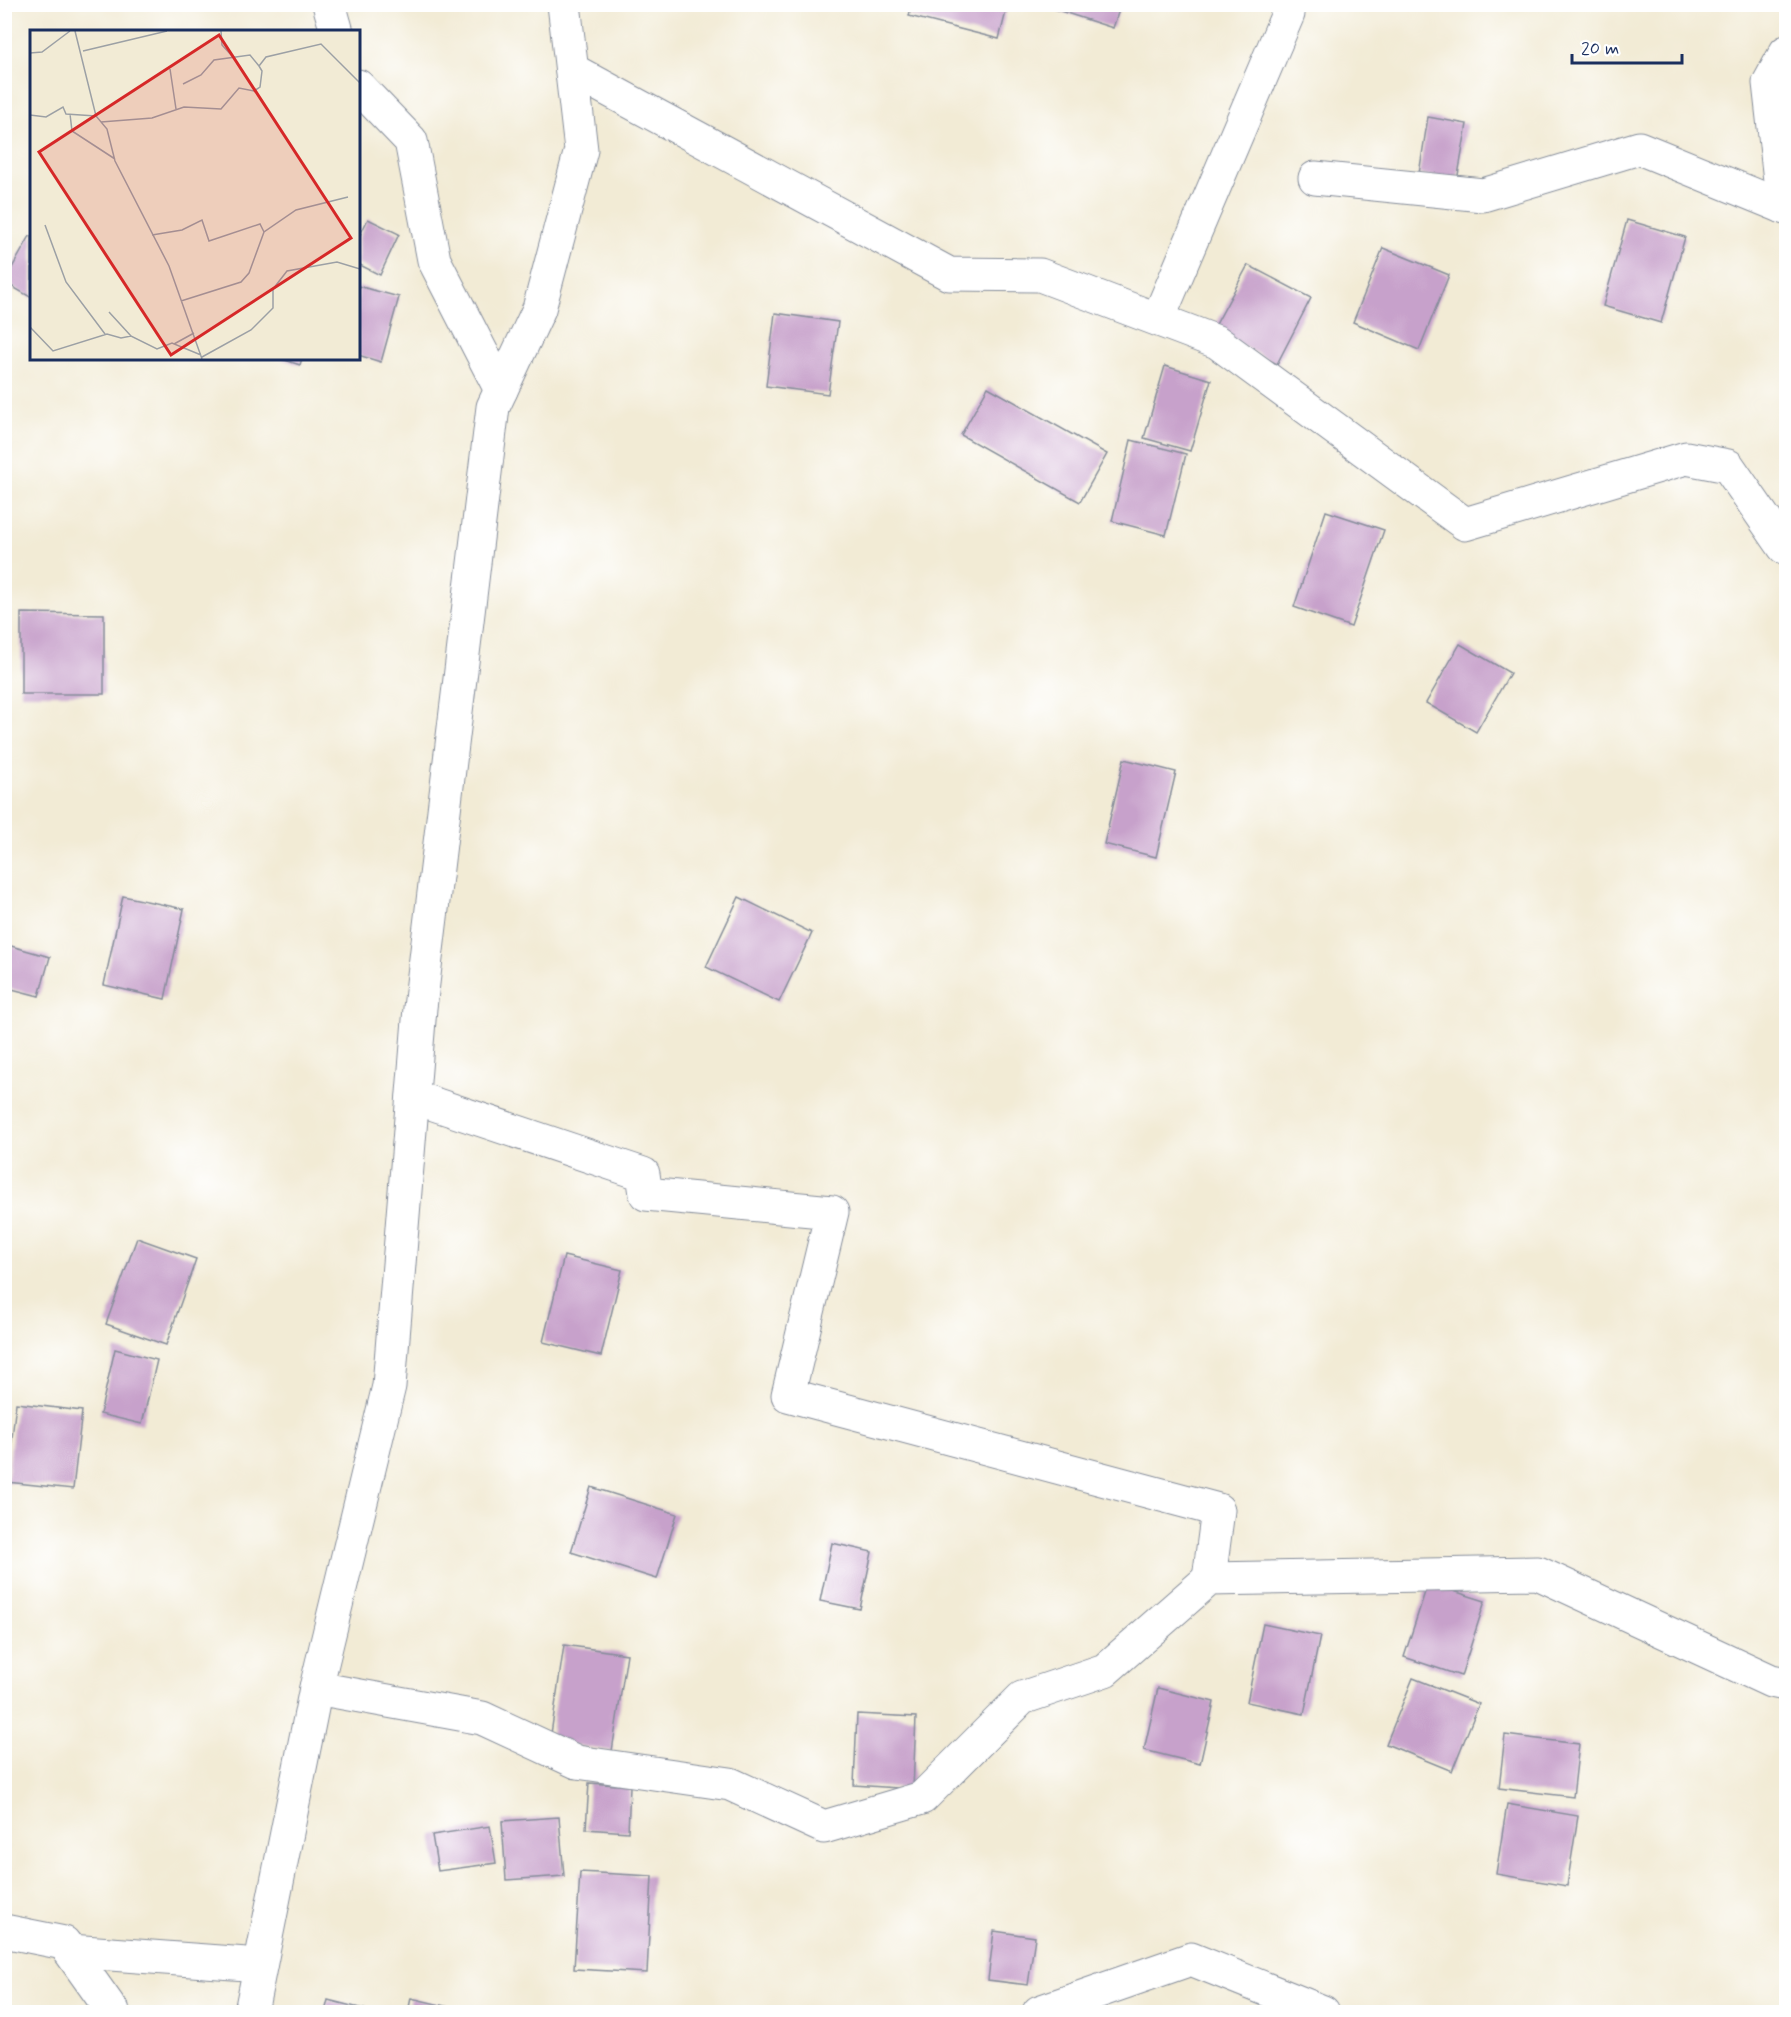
<svg xmlns="http://www.w3.org/2000/svg" width="1791" height="2017" font-family="Mynerve,sans-serif">
  <style>
    .building { fill: #c7a1cb }
    .lines { fill: none; stroke-linecap: round; stroke-linejoin: round }
    .minor-casing { stroke: #868d9a; stroke-width: 35 }
    .minor { stroke: #fff; stroke-width: 33 }
    .inset-road { fill: none; stroke: #9ca0a5; stroke-width: 1.5 }
    .view { fill: #d62828; fill-opacity: 0.15; stroke: #d62828; stroke-width: 3 }
    .inset-edge { fill: none; stroke: #1b2f5e; stroke-width: 3 }
  </style>
  <rect width="100%" height="100%" fill="#fff"/>
  <filter id="ink" filterUnits="userSpaceOnUse"><feTurbulence type="fractalNoise" baseFrequency=".0167" numOctaves="2"/><feDisplacementMap in="SourceGraphic" scale="12" xChannelSelector="R" yChannelSelector="G"/><feConvolveMatrix kernelMatrix="1 2 1 2 8 2 1 2 1" color-interpolation-filters="sRGB"/></filter>
  <filter id="wash" filterUnits="userSpaceOnUse"><feTurbulence type="fractalNoise" baseFrequency=".008" numOctaves="4" result="noise"/><feDisplacementMap in="SourceGraphic" scale="24" xChannelSelector="R" yChannelSelector="G"/><feGaussianBlur stdDeviation="1.35" result="paint"/><feColorMatrix in="noise" values="0 0 0 0 0 0 0 0 0 0 0 0 0 0 0 0 0 1.4 0 .05"/><feComposite in="paint" operator="in"/></filter>
  <g filter="url(#wash)">
    <rect width="100%" height="100%" fill="#f2ebd5"/>
    <g id="blocks">
      <g class="building">
        <polygon points="912,4 1008,4 999,39 909,16"/>
        <polygon points="1055,4 1121,4 1113,28 1054,9"/>
        <polygon points="1428,117 1467,124 1457,181 1419,174"/>
        <polygon points="368,219 399,234 380,275 358,264 358,239"/>
        <polygon points="1627,220 1685,237 1661,323 1603,306"/>
        <polygon points="30,236 32,237 32,298 4,282"/>
        <polygon points="1383,248 1449,275 1419,350 1353,322"/>
        <polygon points="1248,265 1311,298 1277,364 1213,330"/>
        <polygon points="358,286 399,297 381,362 358,355"/>
        <polygon points="775,313 838,322 828,394 766,386"/>
        <polygon points="279,358 302,358 300,365"/>
        <polygon points="1165,366 1211,380 1190,451 1144,438"/>
        <polygon points="988,387 1107,454 1080,502 961,435"/>
        <polygon points="1131,440 1186,454 1166,535 1112,521"/>
        <polygon points="1326,511 1384,530 1351,627 1294,607"/>
        <polygon points="21,613 104,614 104,694 21,694"/>
        <polygon points="1460,644 1510,673 1476,732 1426,703"/>
        <polygon points="1124,759 1176,772 1156,857 1104,844"/>
        <polygon points="123,896 184,909 165,999 104,985"/>
        <polygon points="739,897 812,933 779,1002 706,967"/>
        <polygon points="4,944 50,957 39,996 4,987"/>
        <polygon points="137,1238 196,1259 166,1345 106,1324"/>
        <polygon points="564,1256 622,1270 601,1356 543,1342"/>
        <polygon points="115,1349 157,1360 142,1424 100,1414"/>
        <polygon points="16,1403 82,1411 73,1489 7,1482"/>
        <polygon points="591,1487 677,1514 657,1579 571,1552"/>
        <polygon points="832,1543 872,1552 860,1609 820,1601"/>
        <polygon points="1428,1583 1485,1601 1461,1676 1404,1657"/>
        <polygon points="1263,1624 1320,1636 1304,1714 1247,1702"/>
        <polygon points="564,1645 627,1654 612,1751 550,1741"/>
        <polygon points="1413,1678 1479,1704 1452,1771 1386,1744"/>
        <polygon points="1158,1688 1214,1702 1200,1764 1144,1750"/>
        <polygon points="857,1714 916,1717 913,1789 854,1785"/>
        <polygon points="1505,1735 1579,1744 1573,1797 1499,1788"/>
        <polygon points="589,1783 630,1786 628,1832 586,1829"/>
        <polygon points="1507,1804 1578,1816 1567,1886 1496,1874"/>
        <polygon points="559,1817 564,1876 506,1880 502,1821"/>
        <polygon points="490,1826 496,1863 438,1871 432,1835"/>
        <polygon points="580,1872 652,1876 647,1973 574,1969"/>
        <polygon points="994,1931 1035,1937 1028,1985 988,1980"/>
        <polygon points="411,1998 458,2009 458,2012 408,2012"/>
        <polygon points="328,2000 375,2012 325,2012"/>
      </g>
    </g>
  </g>
  <g filter="url(#ink)">
    <use href="#blocks" fill-opacity="0" stroke="#868d9a" stroke-width="1.5"/>
    <g class="lines">
      <g class="minor-casing">
        <g id="minor">
          <polyline points="329,4 337,32"/>
          <polyline points="572,70 949,274 1040,275 1217,342 1465,524 1686,458 1728,466 1784,547 1786,547"/>
          <polyline points="358,86 411,141 434,260 501,390"/>
          <polyline points="1315,178 1483,195 1639,148 1786,208"/>
          <polyline points="1783,207 1769,83 1786,52"/>
          <polyline points="1158,319 1288,14"/>
          <polyline points="413,1097 643,1174 646,1194 832,1212 788,1395 1218,1510 1209,1579"/>
          <polyline points="316,1688 482,1718 577,1762 730,1784 824,1827 922,1798 1022,1698 1105,1670 1209,1579 1538,1573 1771,1681 1786,1684"/>
          <polyline points="4,1931 64,1943 113,2012"/>
          <polyline points="70,1951 260,1965"/>
          <polyline points="251,2012 316,1688 389,1386 420,1008 493,407 539,309 581,150 564,4"/>
          <polyline points="1039,2012 1191,1959 1323,2012"/>
        </g>
      </g>
      <use href="#minor" class="minor"/>
    </g>
  </g>
  <g transform="translate(30 30)">
    <rect width="330" height="330" fill="#f2ebd5"/>
    <path class="inset-road" d="M45,1l21,85 11,13 8,32 54,105 33,93M191,1l1,14 10,11M53,21l84,-20M0,23l12,-1 28,-21M140,39l6,40M153,54l18,-9 13,-15 36,-5 9,11 7,-9 55,-13 39,39M40,84l2,17 43,28M0,85l16,2 17,-10 3,7 30,2M71,92l51,-4 32,-11 37,2 18,-21 15,3 6,-4 2,-16 -3,-5M15,195l21,57 39,52M122,205l30,-5 20,-10 7,21 51,-17 4,8M151,271l60,-19 8,-9 15,-41 32,-22 52,-13M79,282l22,24M0,297l23,24 54,-17 14,4 10,-2 26,13 15,-6 29,12M144,314l20,-11M172,327l49,-27 22,-22v-19l14,-18 50,-9 23,7"/>
    <path class="view" d="M189,5l132,203 -180,117 -132,-203z"/>
    <rect width="330" height="330" class="inset-edge"/>
  </g>
  <rect width="1791" height="2017" fill="none" stroke="#fff" stroke-width="24"/>
  <path d="M1572 54v9h110v-9" fill="none" stroke="#1b2f5e" stroke-width="3"/>
  <text x="1581" y="54" font-size="18" fill="#1b2f5e" stroke="#ffffff" stroke-width="4.5" paint-order="stroke">20 m</text>
</svg>
